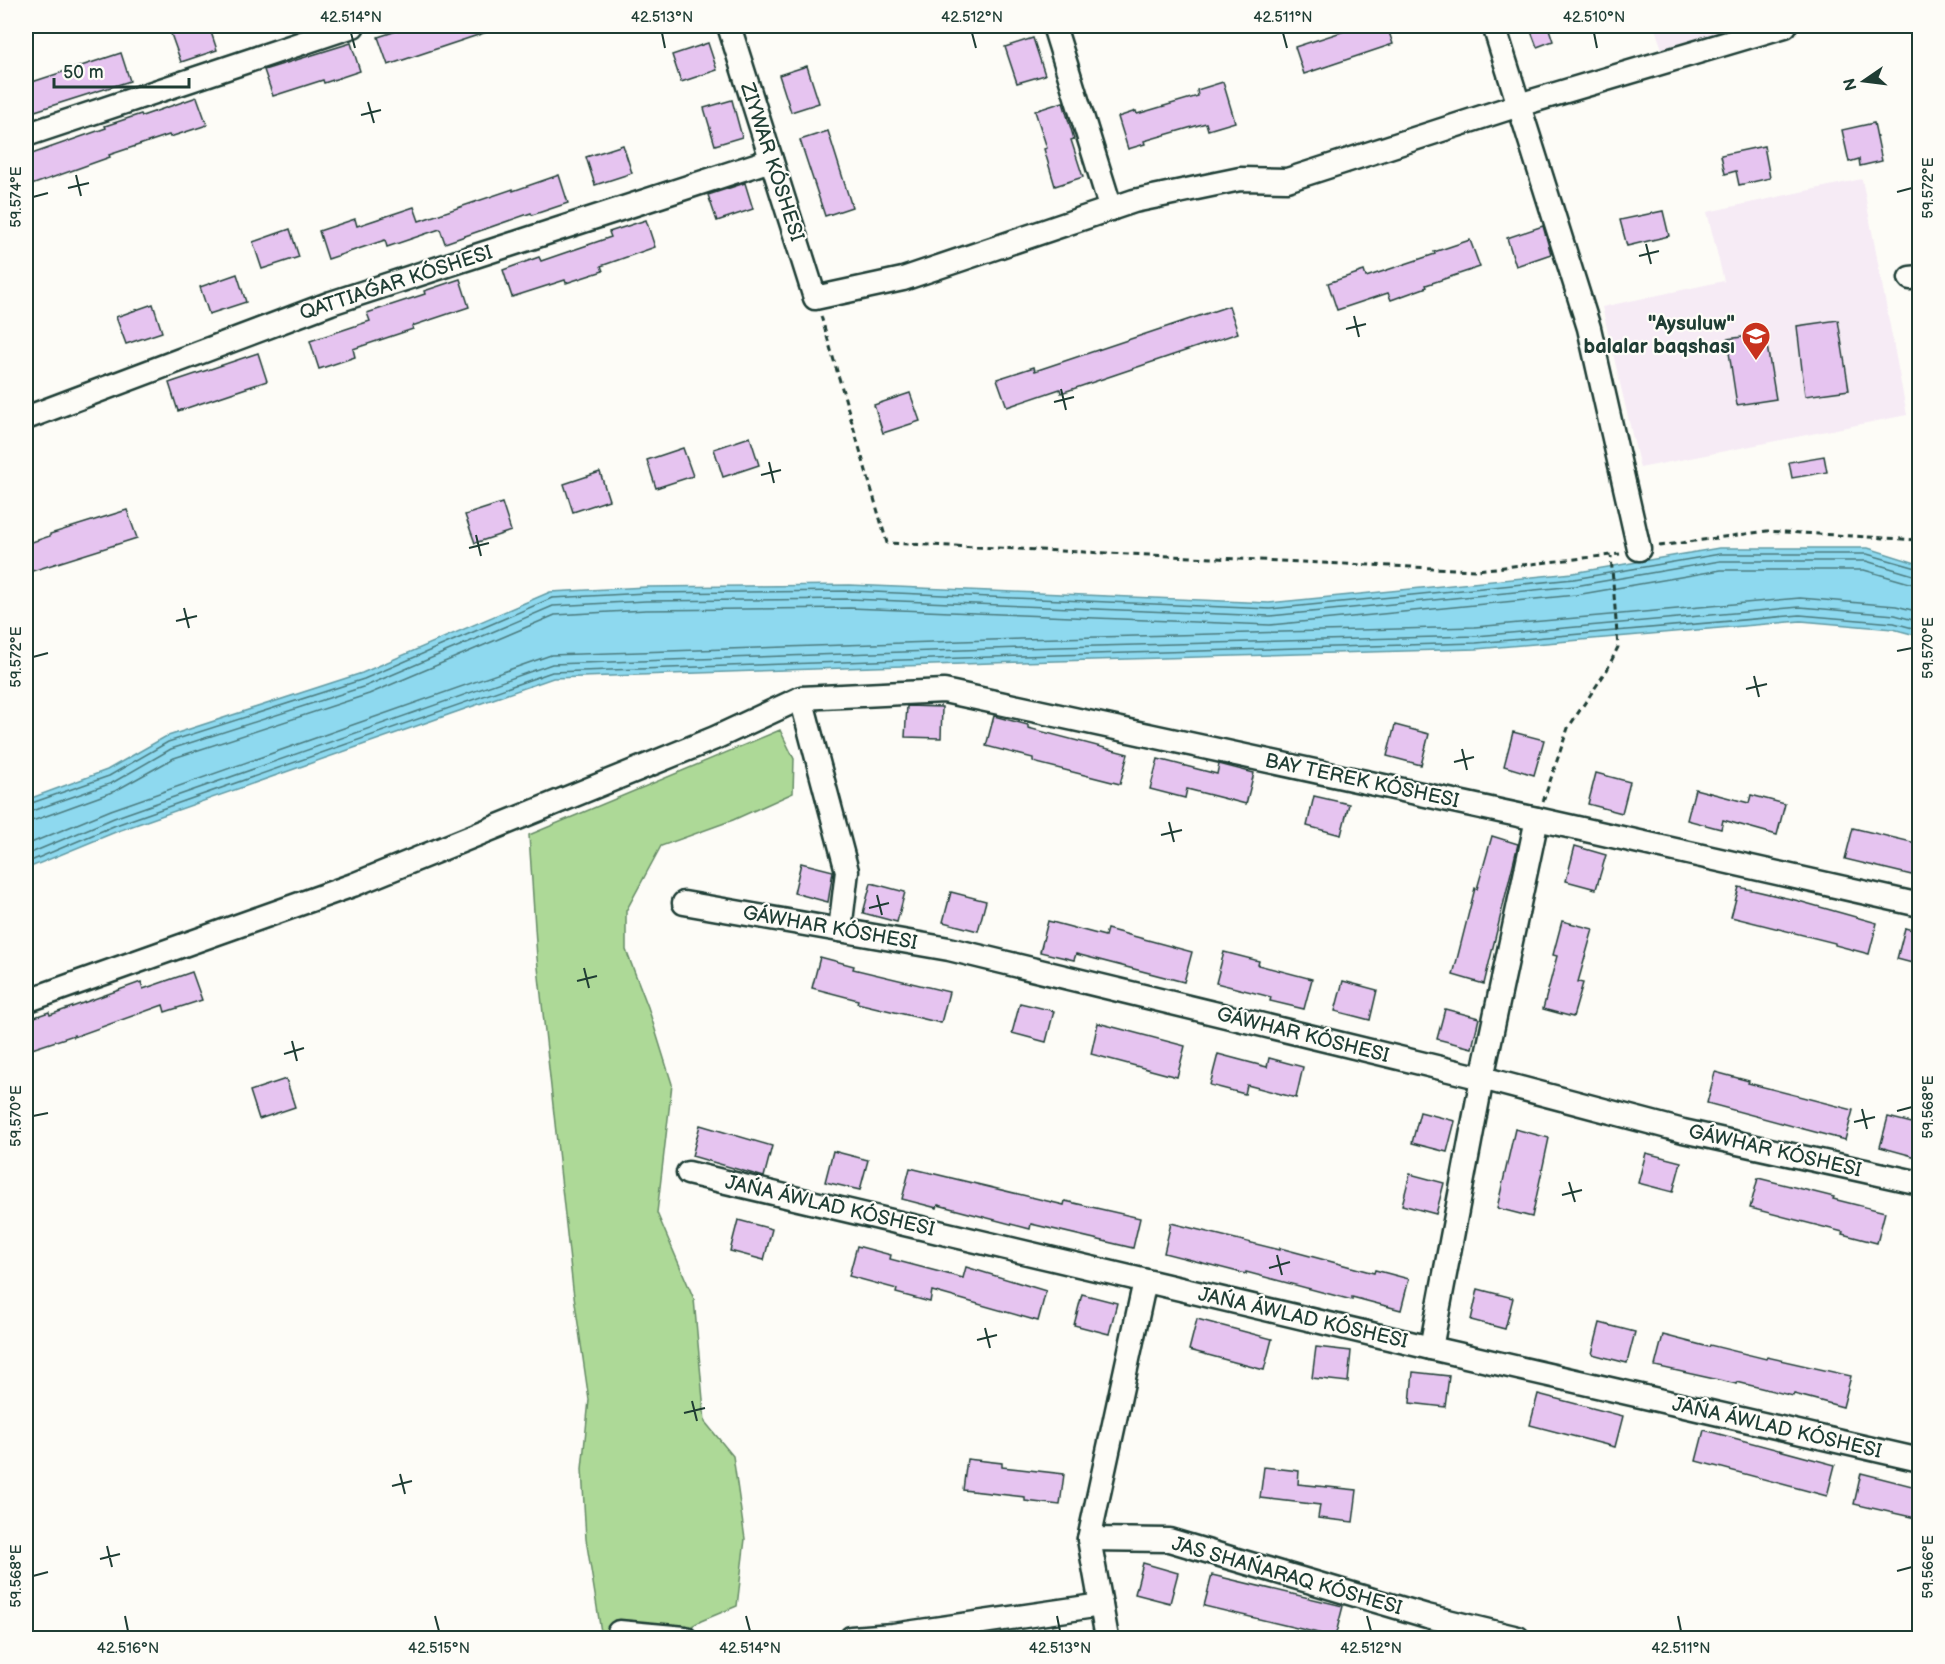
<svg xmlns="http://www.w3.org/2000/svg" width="1945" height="1664" font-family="'Balsamiq Sans',sans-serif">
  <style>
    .built { fill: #f6ebf5 }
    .green { fill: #add997; stroke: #668b66; stroke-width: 1.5 }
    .water { fill: #8ed9ef; stroke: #629ba4; stroke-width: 1.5 }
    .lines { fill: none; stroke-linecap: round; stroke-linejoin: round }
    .shore { stroke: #4b7b7f; stroke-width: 1.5 }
    .building { fill: #e6c4f0; stroke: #1f3d34; stroke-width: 1.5 }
    .minor-casing { stroke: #1f3d34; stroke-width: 27 }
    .path { stroke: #1f3d34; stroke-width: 3; stroke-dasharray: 6 4.5; stroke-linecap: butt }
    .minor { stroke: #fdfcf7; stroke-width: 22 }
    .ticks { fill: none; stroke: #1f3d34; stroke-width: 2 }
    .labels { text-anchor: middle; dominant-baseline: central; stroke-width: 4.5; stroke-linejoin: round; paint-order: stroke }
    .street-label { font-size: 20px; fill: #1f3d34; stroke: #fdfcf7 }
    .poi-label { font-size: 20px; font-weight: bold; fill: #1f3d34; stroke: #fdfcf7; text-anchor: end }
    .neatline { fill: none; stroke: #1f3d34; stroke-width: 2 }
    .ticks-label { font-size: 15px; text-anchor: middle; fill: #1f3d34 }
  </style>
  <rect width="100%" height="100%" fill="#fdfcf7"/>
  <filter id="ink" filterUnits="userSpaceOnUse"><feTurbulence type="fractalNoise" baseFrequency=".0167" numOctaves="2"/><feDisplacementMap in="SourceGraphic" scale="12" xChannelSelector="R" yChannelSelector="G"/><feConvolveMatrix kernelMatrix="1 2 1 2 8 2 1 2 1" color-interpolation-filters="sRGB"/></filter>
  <g filter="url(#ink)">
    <g class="built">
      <polygon points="1654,26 1736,26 1662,49"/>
      <polygon points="1862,179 1907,415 1640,468 1602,307 1724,281 1707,212"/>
    </g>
    <polygon class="green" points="780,730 794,759 793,793 733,820 661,846 626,911 626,950 648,1007 672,1084 657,1213 694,1299 705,1422 733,1456 745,1539 737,1606 701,1621 670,1638 602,1638 586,1539 582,1469 589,1400 573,1289 537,958 529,835"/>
    <polygon class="water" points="1719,548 1868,548 1919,564 1919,636 1893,629 1801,621 1476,649 1021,662 553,678 118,831 26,869 26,800 107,770 165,737 362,673 550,592 646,587 850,585 1269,603 1573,573"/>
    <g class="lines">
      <g class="shore">
        <polyline points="26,805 109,776 168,742 364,679 552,598 646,593 850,591 1270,609 1574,579 1720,554 1867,554 1920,569"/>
        <polyline points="26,813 112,783 171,749 366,686 553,606 646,601 850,599 1270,616 1575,586 1720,561 1866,561 1920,577"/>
        <polyline points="26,822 35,820 115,791 174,758 369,694 555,615 646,610 850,608 1270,625 1576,595 1721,570 1864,570 1920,586"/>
        <polyline points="26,845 111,810 551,655 1021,639 1475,627 1800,598 1896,606 1920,612"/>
        <polyline points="26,855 114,818 552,664 1021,648 1476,636 1800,607 1895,615 1920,622"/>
        <polyline points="26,863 116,825 552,672 1021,656 1476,643 1800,615 1894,623 1920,630"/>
      </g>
    </g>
    <g class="building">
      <polygon points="198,26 209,26 217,50 181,62 171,34"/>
      <polygon points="412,26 498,26 499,28 388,65 378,37"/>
      <polygon points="1360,26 1387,26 1393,44 1304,74 1295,47"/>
      <polygon points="1529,26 1548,26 1553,41 1537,47"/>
      <polygon points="1033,38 1045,75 1017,83 1005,47"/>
      <polygon points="351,43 360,71 324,83 323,80 273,96 264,70"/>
      <polygon points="708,43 717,70 681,82 672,55"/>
      <polygon points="121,53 130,81 35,111 26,84"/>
      <polygon points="807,66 819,103 791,112 779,75"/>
      <polygon points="1223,82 1235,122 1208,130 1206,123 1144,141 1145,144 1128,149 1118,117 1136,111 1137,114 1198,96 1197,90"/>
      <polygon points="197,97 207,125 170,137 169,135 109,155 110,157 26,187 26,156 106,128 105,126 141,114 142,116"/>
      <polygon points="732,100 742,137 715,145 704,108"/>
      <polygon points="1063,102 1074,139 1071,140 1083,177 1055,186 1044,149 1047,148 1035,111"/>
      <polygon points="1874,123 1882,161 1860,166 1859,159 1849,162 1842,130"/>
      <polygon points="828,131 852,207 825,216 800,140"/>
      <polygon points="623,145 632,173 595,185 586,157"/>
      <polygon points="1764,146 1770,178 1739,185 1736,171 1725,174 1721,155"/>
      <polygon points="559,175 568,203 532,215 531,213 445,243 440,229 387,247 385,240 328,259 319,231 355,219 357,226 414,207 419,221 513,189 513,191"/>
      <polygon points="745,183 753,209 717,221 708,195"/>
      <polygon points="1663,211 1669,236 1627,246 1620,220"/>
      <polygon points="646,220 655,247 601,266 603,271 566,283 565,280 512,297 503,270 539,257 541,261 611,237 609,232"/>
      <polygon points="1543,226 1551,254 1516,266 1507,238"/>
      <polygon points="290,229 299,257 262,269 253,242"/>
      <polygon points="1470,240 1480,267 1426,285 1427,287 1391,300 1388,293 1337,310 1328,283 1364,271 1366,277 1435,254 1434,252"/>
      <polygon points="237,274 246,302 209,314 200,287"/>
      <polygon points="460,279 469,307 412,326 413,329 353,349 355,357 319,369 310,341 370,321 367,313 425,294 424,291"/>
      <polygon points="153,304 162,332 126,344 116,317"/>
      <polygon points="1229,306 1238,333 1061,393 1060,389 1007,407 997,379 1034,367 1035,371"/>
      <polygon points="1838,320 1849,390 1805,396 1797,326"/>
      <polygon points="1765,334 1776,399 1737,405 1727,339"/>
      <polygon points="258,353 267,381 178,411 169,383"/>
      <polygon points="910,393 920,421 883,433 874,405"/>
      <polygon points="750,437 759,465 723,477 714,449"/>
      <polygon points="683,448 693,476 656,488 647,460"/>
      <polygon points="1824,456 1827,472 1792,478 1789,462"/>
      <polygon points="600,472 609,500 573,512 564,484"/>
      <polygon points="502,503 511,531 475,543 465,515"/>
      <polygon points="127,510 137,538 26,573 26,544 50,536 50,534"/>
      <polygon points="907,706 942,707 941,738 905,737"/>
      <polygon points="994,716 1028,725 1028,728 1128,754 1120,784 1033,762 1033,758 986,746"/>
      <polygon points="1395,725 1429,734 1421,765 1387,756"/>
      <polygon points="1513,732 1544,740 1534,775 1504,766"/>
      <polygon points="1158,759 1217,774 1219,764 1254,773 1246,804 1187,789 1185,798 1150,789"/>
      <polygon points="1596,773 1630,782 1622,813 1588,804"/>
      <polygon points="1695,789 1749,803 1751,795 1785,804 1777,835 1723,820 1721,829 1687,820"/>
      <polygon points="1314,796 1349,804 1341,835 1307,826"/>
      <polygon points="1853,828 1920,844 1920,877 1845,859"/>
      <polygon points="1492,836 1518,844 1484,984 1453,975 1475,888 1477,889"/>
      <polygon points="1575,846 1606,855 1596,889 1566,881"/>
      <polygon points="801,863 833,871 828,902 794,893"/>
      <polygon points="871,883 905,892 897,922 863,913"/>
      <polygon points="1739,887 1795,900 1877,923 1869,954 1835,945 1835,943 1731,917"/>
      <polygon points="951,892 986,901 978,931 943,922"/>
      <polygon points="1048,921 1105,936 1107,929 1192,952 1184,982 1076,954 1074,960 1040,952"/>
      <polygon points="1562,921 1593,929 1578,982 1583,983 1573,1017 1543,1009 1557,956 1553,955"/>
      <polygon points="1905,928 1920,932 1920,965 1897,959"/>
      <polygon points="1224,952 1259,961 1258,965 1312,979 1304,1009 1270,1001 1271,997 1216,983"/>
      <polygon points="820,957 854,966 853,969 949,992 941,1023 857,1003 858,1000 812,988"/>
      <polygon points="192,972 202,1000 165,1012 163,1005 74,1037 74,1035 26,1051 26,1020 49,1012 50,1015 141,982 143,989"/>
      <polygon points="1343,981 1377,990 1370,1020 1335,1011"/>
      <polygon points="1020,1003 1054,1011 1046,1042 1012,1033"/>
      <polygon points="1445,1009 1479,1018 1472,1048 1437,1039"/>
      <polygon points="1098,1023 1185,1046 1177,1077 1091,1054"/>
      <polygon points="1218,1054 1267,1067 1269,1058 1303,1067 1296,1098 1247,1085 1245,1094 1210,1085"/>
      <polygon points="1715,1072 1749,1081 1748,1083 1853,1110 1845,1140 1707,1103"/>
      <polygon points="286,1079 295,1107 259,1119 250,1091"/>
      <polygon points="1420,1112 1455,1121 1447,1152 1412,1143"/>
      <polygon points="1888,1117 1920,1125 1920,1158 1880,1147"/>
      <polygon points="700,1125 772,1146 764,1177 692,1156"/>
      <polygon points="1515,1129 1549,1138 1532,1217 1497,1208"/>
      <polygon points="833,1151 868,1160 860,1190 825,1182"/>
      <polygon points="1646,1153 1681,1162 1673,1192 1638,1183"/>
      <polygon points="910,1168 1064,1205 1065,1201 1140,1218 1133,1248 1031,1224 1030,1229 938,1205 937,1208 902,1199"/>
      <polygon points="1410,1174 1444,1183 1436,1214 1402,1205"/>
      <polygon points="1758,1178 1834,1197 1833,1199 1885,1212 1877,1243 1842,1234 1843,1232 1750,1208"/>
      <polygon points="738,1220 772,1229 764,1260 730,1251"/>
      <polygon points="1171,1223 1280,1250 1280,1248 1374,1273 1375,1270 1409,1279 1401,1310 1352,1297 1352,1300 1246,1272 1246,1274 1164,1253"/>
      <polygon points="857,1246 891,1255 890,1259 963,1278 966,1267 1046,1291 1038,1321 932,1291 930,1302 896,1293 897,1289 849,1276"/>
      <polygon points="1478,1289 1513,1298 1505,1329 1471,1320"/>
      <polygon points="1082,1294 1117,1303 1109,1334 1074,1325"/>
      <polygon points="1197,1319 1272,1339 1264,1370 1189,1350"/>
      <polygon points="1600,1323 1635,1332 1627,1363 1592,1354"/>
      <polygon points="1663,1335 1709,1347 1710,1345 1766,1359 1767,1357 1851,1376 1843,1407 1794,1394 1793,1396 1737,1382 1737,1384 1655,1366"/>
      <polygon points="1316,1347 1351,1351 1348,1382 1312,1378"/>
      <polygon points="1413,1372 1449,1376 1445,1407 1410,1403"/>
      <polygon points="1538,1394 1623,1416 1615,1447 1530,1425"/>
      <polygon points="1704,1430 1835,1465 1827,1496 1696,1461"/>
      <polygon points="967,1459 1002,1463 1002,1467 1064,1474 1060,1505 1025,1501 1025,1497 963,1490"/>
      <polygon points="1264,1467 1299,1471 1298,1484 1357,1490 1353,1522 1318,1518 1320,1505 1260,1498"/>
      <polygon points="1861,1473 1920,1488 1920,1519 1854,1504"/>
      <polygon points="1143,1563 1178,1573 1170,1603 1135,1594"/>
      <polygon points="1212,1575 1343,1606 1335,1637 1204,1606"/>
    </g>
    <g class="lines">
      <g class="minor-casing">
        <g id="minor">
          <polyline points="729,26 815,298 903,279 1134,201 1240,179 1287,180 1519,105 1785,26"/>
          <polyline points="1054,26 1111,209"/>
          <polyline points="1494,26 1589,328 1639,549"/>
          <polyline points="26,135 353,26"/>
          <polyline points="1910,278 1920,277"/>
          <polyline points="26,418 331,303 771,160"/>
          <polyline points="801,698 847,871 840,930"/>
          <polyline points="684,903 949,949 1482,1078 1683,1131 1920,1183"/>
          <polyline points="26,1001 353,885 715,738 801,698 944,691 1537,819 1920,905"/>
          <polyline points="688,1173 1431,1348 1920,1460"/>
          <polyline points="1431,1348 1482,1078 1537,819"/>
          <polyline points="1089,1539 1169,1540 1427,1616 1518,1638"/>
          <polyline points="619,1632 685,1638"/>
          <polyline points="851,1638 893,1635 1101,1605"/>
          <polyline points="1107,1638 1089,1539 1145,1281"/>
        </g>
      </g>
      <g class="path">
        <polyline points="821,316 887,543 1477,570 1620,554"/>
        <polyline points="1659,546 1767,531 1920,540"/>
        <polyline points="1543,802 1568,728 1607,670 1618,647 1611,556"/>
      </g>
      <use href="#minor" class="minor"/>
    </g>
  </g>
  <path class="ticks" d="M351,33l4,15M662,33l3,15M972,33l4,15M1283,33l4,15M1594,33l3,15M368,102l6,21M361,115l20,-5M76,175l5,21M68,188l21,-5M1897,192l15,-4M33,197l15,-4M1646,244l5,20M1639,256l20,-5M1354,316l5,21M1346,329l20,-5M1061,389l5,21M1054,402l20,-5M769,462l5,21M761,475l20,-5M476,535l5,21M469,548l20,-5M184,608l5,20M176,621l21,-5M1897,651l15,-3M33,657l15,-4M1754,676l5,21M1746,689l21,-5M1462,749l5,21M1454,762l20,-5M1169,822l5,20M1161,835l21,-5M877,895l5,20M869,908l20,-5M584,968l5,20M577,981l20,-5M292,1041l5,20M284,1054l20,-6M1862,1109l5,20M1897,1111l15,-4M33,1116l15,-3M1854,1122l21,-5M1569,1182l6,20M1562,1195l20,-5M1277,1255l5,20M1269,1268l21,-6M985,1328l5,20M977,1340l20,-5M692,1401l5,20M684,1413l21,-5M400,1474l5,20M392,1486l20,-5M107,1546l5,21M100,1559l20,-5M1897,1571l15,-4M33,1576l15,-4M125,1616l3,15M435,1616l4,15M746,1616l4,15M1057,1616l3,15M1367,1616l4,15M1678,1616l3,15"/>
  <defs>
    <g id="school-pin" transform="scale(1.5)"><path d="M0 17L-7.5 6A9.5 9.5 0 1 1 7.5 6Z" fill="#c8321e" stroke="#fdfcf7"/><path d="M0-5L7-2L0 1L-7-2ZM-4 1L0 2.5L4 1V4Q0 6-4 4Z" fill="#fff"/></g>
  </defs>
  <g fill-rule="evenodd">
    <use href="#school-pin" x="1756" y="336"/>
  </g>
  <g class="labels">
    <g class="street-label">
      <text transform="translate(772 162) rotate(72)">ZIYWAR KÓSHESI</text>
      <text transform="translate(396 283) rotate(-18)">QATTIAǴAR KÓSHESI</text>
      <text transform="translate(1362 781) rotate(12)">BAY TEREK KÓSHESI</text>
      <text transform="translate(830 928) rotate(10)">GÁWHAR KÓSHESI</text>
      <text transform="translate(1303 1035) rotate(14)">GÁWHAR KÓSHESI</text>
      <text transform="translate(1775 1151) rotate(13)">GÁWHAR KÓSHESI</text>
      <text transform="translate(830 1206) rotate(13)">JAŃA ÁWLAD KÓSHESI</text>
      <text transform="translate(1303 1318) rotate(13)">JAŃA ÁWLAD KÓSHESI</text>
      <text transform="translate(1777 1428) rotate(13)">JAŃA ÁWLAD KÓSHESI</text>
      <text transform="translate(1287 1576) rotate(16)">JAS SHAŃARAQ KÓSHESI</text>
    </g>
    <g class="poi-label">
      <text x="1735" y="324">"Aysuluw"<tspan x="1735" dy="23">balalar baqshası</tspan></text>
    </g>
  </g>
  <rect width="1945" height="1664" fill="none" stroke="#fdfcf7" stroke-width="66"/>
  <g transform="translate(1864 81) rotate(256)" stroke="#fdfcf7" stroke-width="4.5" paint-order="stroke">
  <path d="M0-4.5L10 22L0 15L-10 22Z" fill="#1f3d34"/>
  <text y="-9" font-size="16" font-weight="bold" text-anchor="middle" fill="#1f3d34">N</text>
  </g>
  <path d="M54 78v9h135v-9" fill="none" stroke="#1f3d34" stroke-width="3"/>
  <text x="63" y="78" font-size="18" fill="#1f3d34" stroke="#fdfcf7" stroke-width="4.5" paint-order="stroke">50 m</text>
  <rect x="33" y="33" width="1879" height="1598" class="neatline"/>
  <g class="ticks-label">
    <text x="351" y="22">42.514°N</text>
    <text x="662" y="22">42.513°N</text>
    <text x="972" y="22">42.512°N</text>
    <text x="1283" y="22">42.511°N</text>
    <text x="1594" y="22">42.510°N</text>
    <text transform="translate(1928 188) rotate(-90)" y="5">59.572°E</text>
    <text transform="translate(16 197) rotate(-90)" y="5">59.574°E</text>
    <text transform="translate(1928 648) rotate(-90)" y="5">59.570°E</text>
    <text transform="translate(16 657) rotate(-90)" y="5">59.572°E</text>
    <text transform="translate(1928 1107) rotate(-90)" y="5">59.568°E</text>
    <text transform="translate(16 1116) rotate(-90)" y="5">59.570°E</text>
    <text transform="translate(1928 1567) rotate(-90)" y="5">59.566°E</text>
    <text transform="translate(16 1576) rotate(-90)" y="5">59.568°E</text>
    <text x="128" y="1653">42.516°N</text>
    <text x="439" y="1653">42.515°N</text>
    <text x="750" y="1653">42.514°N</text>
    <text x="1060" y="1653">42.513°N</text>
    <text x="1371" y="1653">42.512°N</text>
    <text x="1681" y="1653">42.511°N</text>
  </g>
</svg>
